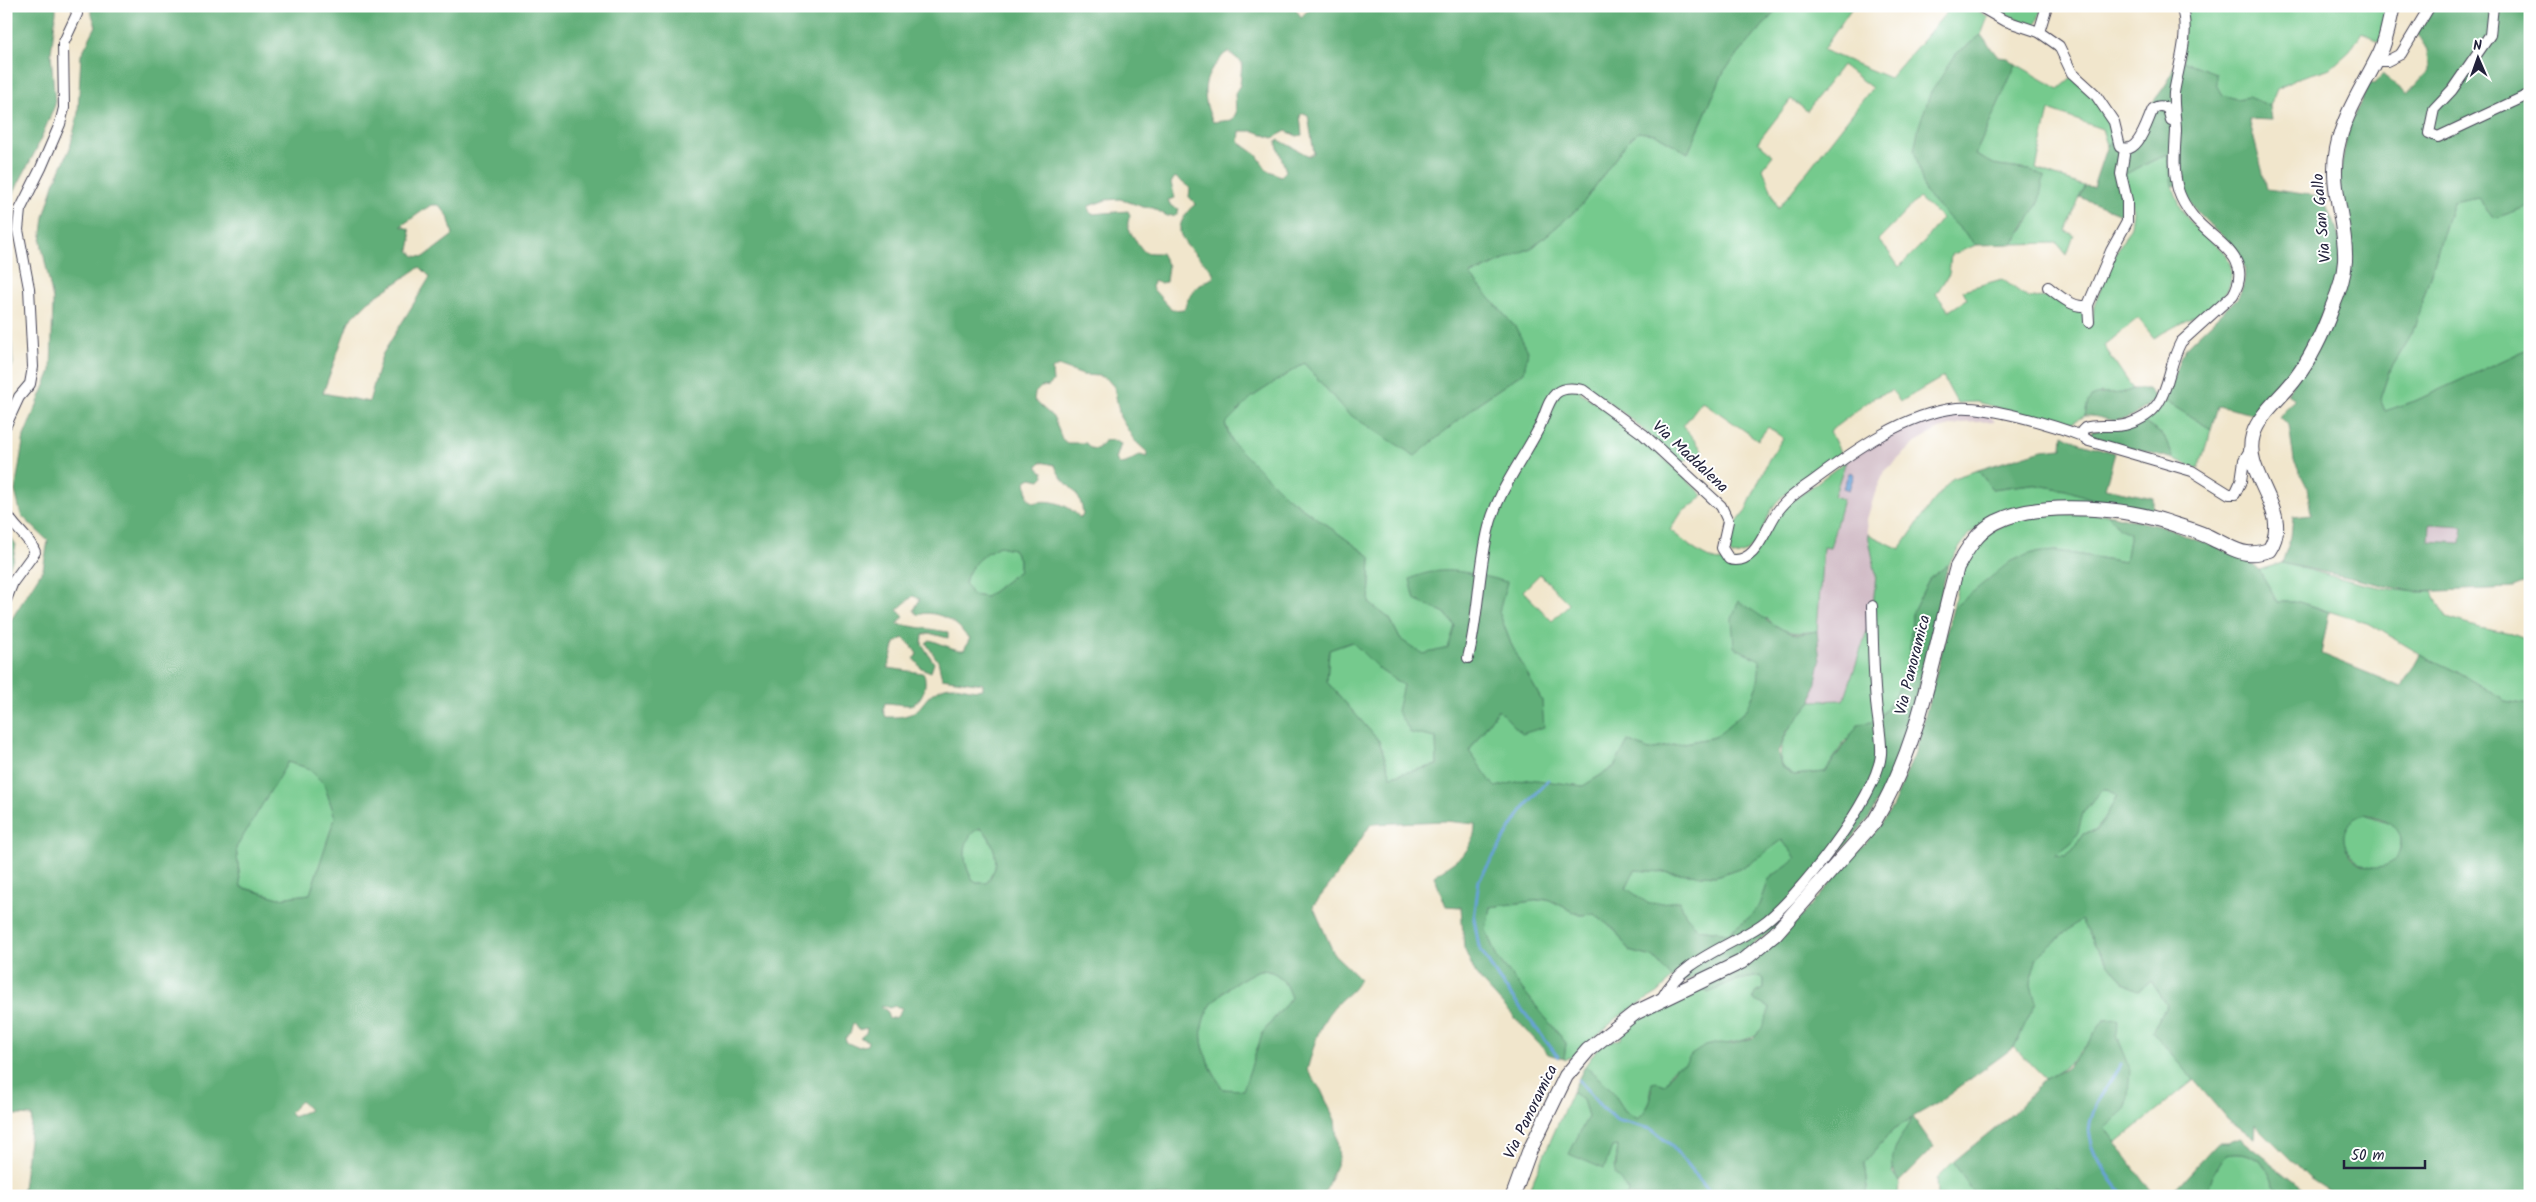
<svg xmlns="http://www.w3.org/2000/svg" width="2536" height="1202" font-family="Kalam,sans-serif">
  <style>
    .industrial { fill: #d2bdc7 }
    .green { fill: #75ca8d; stroke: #4c7664; fill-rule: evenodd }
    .forest { fill: #60ae78; stroke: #41685a; fill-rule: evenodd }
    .water { fill: #68a3d8; stroke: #45628a }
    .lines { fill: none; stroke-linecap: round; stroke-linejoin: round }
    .stream { stroke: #68a3d8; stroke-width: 3 }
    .street-casing { stroke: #413f51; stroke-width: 12 }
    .secondary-casing { stroke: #413f51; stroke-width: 16 }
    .street { stroke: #fff; stroke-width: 10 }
    .secondary { stroke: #fff; stroke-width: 14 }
    .labels { text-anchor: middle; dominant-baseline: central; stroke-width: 4; stroke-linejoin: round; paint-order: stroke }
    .street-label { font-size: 16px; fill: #22223b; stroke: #fff }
  </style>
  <rect width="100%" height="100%" fill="#fff"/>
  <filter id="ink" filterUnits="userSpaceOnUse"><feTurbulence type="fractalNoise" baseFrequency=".02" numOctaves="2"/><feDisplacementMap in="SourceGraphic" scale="10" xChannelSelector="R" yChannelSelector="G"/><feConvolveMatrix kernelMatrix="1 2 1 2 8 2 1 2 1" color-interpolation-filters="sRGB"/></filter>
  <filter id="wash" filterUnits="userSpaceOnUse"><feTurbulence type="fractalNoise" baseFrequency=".0096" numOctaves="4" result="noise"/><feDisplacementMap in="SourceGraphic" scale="20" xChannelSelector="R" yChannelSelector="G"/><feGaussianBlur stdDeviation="1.12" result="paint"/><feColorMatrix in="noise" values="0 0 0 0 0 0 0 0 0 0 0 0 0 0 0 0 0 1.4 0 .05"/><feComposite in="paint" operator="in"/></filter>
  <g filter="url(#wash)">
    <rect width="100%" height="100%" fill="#f1e6cc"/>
    <g class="industrial">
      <polygon points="1969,412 1985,413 1995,421 1962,423 1939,429 1919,440 1885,471 1875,493 1867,519 1868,534 1876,575 1872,616 1844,700 1812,701 1820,662 1817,631 1823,547 1829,548 1843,499 1834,496 1846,461 1899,429 1945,414"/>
      <polygon points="2430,524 2463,526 2462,543 2429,541"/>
    </g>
    <g class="green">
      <path d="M1780,6h73l-30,44 67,28 62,-72h19l17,11 -7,18 -25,19 1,171 19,20 -25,10 -2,19 -13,20 13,17 18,-12 -4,-9 39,-11 26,19 18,-1 4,-4 35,21 7,10 2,-18 16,-42 21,-38 2,-15 -8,-37 42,-20c4,25 8,51 26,71 14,17 42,25 38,52 0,6 -2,12 -6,17 -19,19 -48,30 -71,44l-16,-20 -34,28 29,43c-12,5 -19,8 -32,4l-13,9 -3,14 -14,7 -11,1 -84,-22 -19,1 -14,-26 -43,25 -8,-12 -19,8 -43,33 12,25c-20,14 -51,30 -66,47 -14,18 -17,53 -44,53l-5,-8 1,-14 17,-22 24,-53 14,-21 -15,-11 -10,13 -56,-39 -19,25 21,26 -26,12c-29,-30 -56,-55 -91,-76l-8,3 52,37 72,67 -6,7 -15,10 -12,18c24,19 40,37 73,31l44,-56 59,-44 -12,35 9,3 -13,49 -7,-1 -6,84c-24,3 -32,3 -51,-13l-8,65 -11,26 -32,28 -66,13 -21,-9 -14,26 -31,19 -54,-6 -34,8 -26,-37 29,-42 24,24 20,-32 -31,-57 -12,-32 -84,-12 30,13 10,13 -6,22 -26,7 -23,-16 -10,-20 -21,-16 2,-46 -85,-61 -54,-54 -7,-19 27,-26 52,-34 43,50 88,26 48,-39 41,-28 -8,-44 -47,-52 64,-29 48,-41 46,-64 11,-10 17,2 33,19 36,-82zM1842,65l30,23 -94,121 -15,-41 10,-13 -15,-13 33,-43 16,12zM1919,198l23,20 -20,26 -23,23 -11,-16 -10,-11zM1540,574l29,30 -17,17 -29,-30z"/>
      <polygon points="1986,6 2043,6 2035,27"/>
      <polygon points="2184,6 2389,6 2380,42 2362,32 2350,51 2331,68 2298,78 2277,89 2270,106 2249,97 2236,99 2223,95 2216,84 2183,61"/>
      <path d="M2016,64l43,25 14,-12c25,22 34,32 41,65l-7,3 -5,-16 -53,-19 -13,59 48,17 -18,45 8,4 -7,20 -10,-12 -44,1 16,-23 1,-51 -32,-4 -23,-11z"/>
      <polygon points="2478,197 2495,218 2530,206 2530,348 2415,401 2385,411 2380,399 2389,372 2412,334 2453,202"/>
      <polygon points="2165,401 2211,429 2199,469 2174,459 2164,436 2143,422 2157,412"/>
      <path d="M1978,470l14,19 39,-5 35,6 42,14 -97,5 -12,4 -31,22 -20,30 -19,14 -17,35 -2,36 -9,35 -22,35 -34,21 -20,31 -31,3 -13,-9c-5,-27 14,-45 31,-65l32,-1 28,-84 4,-41 -8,-41 32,15 31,-45 22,-26z"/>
      <path d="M2108,514l22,19 -5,29 -69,-11 -24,2 -79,55c3,-13 5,-26 9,-38 23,-63 93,-55 146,-56z"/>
      <path d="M999,546l14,3 6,10v12l-33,26 -14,-2 -7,-12c4,-19 17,-28 34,-37z"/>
      <path d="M2282,563c49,12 100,30 151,29l14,26 32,10 33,6 18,7v64l-24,-4 -49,-29 -37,-18 -50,-30 -71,-22h-21l-19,-32z"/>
      <polygon points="1352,642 1380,670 1403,685 1436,738 1437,765 1391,776 1379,741 1327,682 1329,650"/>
      <polygon points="287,762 308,768 324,784 335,817 310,894 279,898 241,887 236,848"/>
      <polygon points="2102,790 2107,790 2117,795 2105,819 2095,831 2083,834 2073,850 2065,856 2055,855 2071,843 2083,813"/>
      <path d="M2364,814l26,9 10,9c2,9 1,18 -4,26 -21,34 -85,-26 -32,-44z"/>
      <path d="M979,828c12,6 19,28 16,40 -2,5 -6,11 -8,15h-11c-14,-14 -17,-46 3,-55z"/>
      <polygon points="1782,840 1796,858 1769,879 1760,905 1751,916 1728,933 1698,929 1686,915 1679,902 1649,905 1626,889 1635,870 1716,876 1748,865"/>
      <polygon points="1548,899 1580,915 1594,914 1615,930 1629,951 1653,957 1672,978 1659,992 1617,1018 1571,1059 1569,1057 1566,1060 1564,1059 1566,1043 1497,958 1486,930 1490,907"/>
      <path d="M2081,919l14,26 29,38 14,7 13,-9 16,24 -15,26 42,49 -78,63 -11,-15 25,-60 -13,-32 -13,-16c-19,27 -29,44 -59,59l-31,-32 22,-45 -6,-20 7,-25z"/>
      <path d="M1259,970c19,0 26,10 32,28l-28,34 -20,59 -20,-2c-38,-58 -25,-89 36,-119z"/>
      <path d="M1760,976l4,3v10l-9,4 15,15c-6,45 -50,28 -78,47 -3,2 -4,7 -7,9 -4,3 -10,2 -13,7 -3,5 -3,9 -7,14l-8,-3 -7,7c3,13 -4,21 -12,30l-13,-8 -15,-23 -25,-22 13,-19 24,-9 -3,-6 28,-19 55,-26 6,6 30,-13z"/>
      <polygon points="1572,1092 1583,1100 1588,1116 1612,1147 1618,1146 1615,1167 1629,1191 1626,1196 1526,1196"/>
      <polygon points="1913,1118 1892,1172 1899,1182 1898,1196 1868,1196 1864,1163 1894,1129"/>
      <path d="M2226,1153c5,0 14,-1 20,1 13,5 27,18 28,32l11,10h-79l7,-22z"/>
      <polygon points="1953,1162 1974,1193 1980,1196 1937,1196 1936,1179"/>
      <polygon points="2055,1185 2064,1189 2065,1196 2049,1196"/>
    </g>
    <g class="forest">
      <polygon points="6,6 56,6 56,12 51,53 55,105 36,150 7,205 6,221"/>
      <path d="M89,6h1205l7,11 11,-11h468l-56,65 -36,82 -33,-19 -17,-2 -11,10 -46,64 -48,41 -63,28 46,53 12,23 -4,21 -41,28 -68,56 -68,-43 -43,-50 -52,34 -27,27 7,18 54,54 85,61 -2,46 21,16 10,20 23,15 25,-6 7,-22 -10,-13 -30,-13 -5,-21c33,-16 64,-5 97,3l-8,30 12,32 31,57 2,26 -22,7 -24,-25 -29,42 26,36 34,-8 54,7 31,-19 14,-26 21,9 66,-13 32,-28 11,-26 2,-23 -26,-13 -2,-28 6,-18c16,9 43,32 59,33 7,0 14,-2 20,-3l3,31 -8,39 -25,30 -9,21 3,14 13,9 31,-3 33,-47 21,-5 22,-35 9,-35 2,-36 17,-35 19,-14 -43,182 -35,70 -94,110 -39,31 -59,27 -25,-28 -24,-6 -14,-21 -21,-16 -14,1 -32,-16 -58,8 -4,23 11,28 69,85 -2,16 -16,-5 -72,-79 -12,-27 -3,-41 -15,-1 -12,-30c21,-16 41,-23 41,-52l-30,-3 -74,3 -36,54 -22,28 21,48 26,25c-8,14 -17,17 -27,29 -15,17 -20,42 -26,62l14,20 14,30 4,38 -16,38h-1301l10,-80 -26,-2v-486l37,-59 5,-28 -27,-26 -6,-24 9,-55 27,-65 2,-71 -12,-58 3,-25 10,-33 16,-36 8,-35 3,-58 15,-29zM1229,52l13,11 -2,22 -5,8 1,20 -4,7 -19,2c-10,-22 -13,-41 5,-60 4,-4 4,-8 11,-10zM1304,113l4,2 6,38 -5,3 -30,-16 -3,2 10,29 -5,5 -14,-6 -10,-15 -18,-13 1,-11h14l19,7 13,-7 11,5 5,-1 -2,-20zM1175,177l15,11 -1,9 7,7c-7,4 -9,9 -13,15 -14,24 24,39 31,56 -3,6 -8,5 -13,9 -10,6 -13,15 -17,25l-12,1 -20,-22 1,-7 7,2 6,-1 2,-16 -7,-13c-5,0 -12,0 -16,-1 -3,-1 -17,-23 -17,-25 -1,-5 1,-8 2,-12l-2,-4 -36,3 -3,-3v-5l17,-6 14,-1 23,8 10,1 14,8 10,-1 2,-6 -8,-3 -3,-6 7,-2 -4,-15zM431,205h8l9,11 5,19 -29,22 -10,-1 -5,-6 2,-10 -2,-11 -8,-3zM420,267l10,10 -48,78 -13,47 -46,-9 26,-72 20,-20zM1058,366l25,9 16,1 8,3 7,8 6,30 14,23 13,12v5l-7,-2 -14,8 -7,1 -3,-5 5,-15 -8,-4 -9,1 -7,8 -7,-1 -4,-5h-19l-5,-4 -8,-21 -20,-18 1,-7 6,-6 8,-1 4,-4 -1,-12zM1041,462l14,3c8,24 26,21 28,50l-3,3c-10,-13 -30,-20 -46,-15l-6,-5 -2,-17 5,-3 9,2 4,-4 -1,-4 -5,-4v-3zM999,546l14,3 6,10v12l-33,26 -14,-2 -7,-12c4,-19 17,-28 34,-37zM913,596l7,3 -6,11 4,5c13,-5 30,2 41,12 4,4 5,8 11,11l-6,12c-9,1 -23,-7 -34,-10l-4,3 12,18 4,17 41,6v5c-13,3 -26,-6 -38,-2 -29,9 -16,32 -59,30l-3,-7 2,-7c7,0 16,2 24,2 13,-1 20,-22 14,-32l-35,-5 7,-25 8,-5 9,8 5,8 -3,5 7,9 10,4 3,-9 -12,-19 1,-9 6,-2 19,5v-6l-51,-8 7,-8 -7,-6zM1352,642l28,28 23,15 -6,26 14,22 25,5 1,27 -46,11 -12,-35 -52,-59 2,-32zM288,762l20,6 16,16 11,33 -25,77 -31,4 -38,-11 -5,-39zM980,828c11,6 18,28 15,40 -2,5 -6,11 -8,15h-11c-14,-13 -17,-46 4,-55zM1782,840l14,18 -27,21 -9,26 -9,11 -23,17 -30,-4 -12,-14 -7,-14 -30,3 -23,-16 9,-18 81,6 32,-11zM1259,970c19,0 26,10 32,28l-28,34 -20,58 -20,-1c-38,-58 -25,-89 36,-119zM882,1005l7,3 6,-2 7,2 -5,9 -8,2 -3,-9 -4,-2zM853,1023l5,7 9,-2 -1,5 -6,5 8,3 -1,4 -10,2 -11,-5 -1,-4 5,-4zM301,1101l8,9 -16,7 -3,-5z"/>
      <path d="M2413,6h117v200l-35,12 -17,-21 -25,5 -41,132 -23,38 -9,27 5,12 30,-10 115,-53v233l-17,7 -99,4 -132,-29 9,-26 2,-20 18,-2 -4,-28 -13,-26 -5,-36 -10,-7 15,-19 -7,-5 61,-116 -10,-93 10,-56 22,-47 5,2 7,-10 25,20 21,-23 -1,-21 -10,-16 5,-14 -3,-11zM2430,524l33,2 -2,17 -32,-2z"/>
      <polygon points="1981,35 1998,57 2008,58 2016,64 1975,155 1998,166 2030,170 2044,177 2038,205 2013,244 1976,245 1925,193 1914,150 1919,126 1930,94 1956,54"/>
      <path d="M2182,61l34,12v11l7,11 13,4 13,-2 21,9 2,14 -23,-1 18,70 51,7c13,16 22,34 22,56 0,33 -36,112 -58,137 -8,9 -19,17 -29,25l-35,-8 -7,23 -46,-28 16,-45 7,-11 50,-48c22,-40 -15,-57 -38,-82 -9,-9 -14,-19 -18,-30l-10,1 -5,-32 -42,20 -2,41 -43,-18 4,-11 9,1 14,-42 15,-5 2,5h4c10,-11 13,-25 21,-37 8,-13 21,-25 24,-40l8,1z"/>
      <polygon points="6,260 13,364 6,383"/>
      <path d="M2133,389h15l8,9c-12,11 -27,24 -44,22 -10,-1 -17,-5 -27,-4l3,-14 4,-6c16,-5 23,1 41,-7z"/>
      <polygon points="2143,422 2164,436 2174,459 2093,437 2090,434 2092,431"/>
      <polygon points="2063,434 2078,442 2115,453 2105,488 2153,498 2153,511 2108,504 2066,490 2031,484 1992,489 1978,470 2042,450 2062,448"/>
      <path d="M2108,514l63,15 74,30 14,11 19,32h21l30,10 -8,42 81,33 18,-33 37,18 49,29 24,4v491h-193l-28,-18 -54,-54 -1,15 -26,-19 -76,-89 15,-26 -16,-24 -13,9 -14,-7 -29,-38 -14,-26 -44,38 -7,25 6,20 -22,45 -75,55 -26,15 21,30 -35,35c-16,-25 1,-42 13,-64l-18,11 -30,34 4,33h-242l3,-5 -14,-17 3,-28 -6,1 -8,22 -35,-15 19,-38 -5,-16 -11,-8 13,-26 25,22 15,23 13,8c5,-6 13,-14 13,-23 1,-6 -1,-7 1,-13l5,-1 8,3 11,-18 9,-3 6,-9 14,-9 14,-3 13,1 21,-6 9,-10 8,-20 -15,-7 -2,-3 2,-5 9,-4v-10l-4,-3 -22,4 -30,13 -6,-6 42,-19 39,-31 97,-111 13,-21 23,-54 37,-143 58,-47 21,-8 24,-2 69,11 5,-29 -12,-5zM2102,790h5l10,5 -12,24 -9,12 -13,3 -10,16 -8,6 -10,-1 16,-12 7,-11 5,-19zM2364,814c17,3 39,11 37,31 -1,6 -4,14 -9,17 -35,22 -72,-33 -28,-48z"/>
      <polygon points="6,529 16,545 13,559 6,574"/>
      <path d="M2118,1019l-1,17 13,32 -3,40 -22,20 48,66 17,1 48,-52h10l11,-5 67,53 -3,5h-18l-11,-10c-1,-14 -15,-28 -28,-32 -6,-2 -15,-1 -20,0l-13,20 -7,22h-141l-1,-7 -9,-3 -6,10h-69l-6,-3 -21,-31 59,-48 33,-35 20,-10 16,-16 23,-33z"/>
    </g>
    <polygon class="water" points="1852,472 1854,475 1849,490 1843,488 1849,473"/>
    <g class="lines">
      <g class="stream">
        <polyline points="1548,780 1522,810 1479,880 1474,919 1479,947 1498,978 1558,1057"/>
        <path d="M2121,1064c-11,18 -27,39 -31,59 -5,23 20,56 34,73"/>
        <polyline points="1579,1080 1602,1108 1617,1120 1651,1129 1670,1144 1713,1196"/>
      </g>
    </g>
  </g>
  <g filter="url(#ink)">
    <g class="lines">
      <g class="street-casing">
        <g id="street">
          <path d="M1979,6l24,14 36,12 20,14 13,27 23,21 19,28 6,25c18,10 27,-26 33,-38 5,-4 9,-4 15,0l3,11"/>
          <path d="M2181,6c10,27 -3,60 -7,87 -1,13 2,26 2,38 -1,19 -3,36 1,54 2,11 10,25 18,34 20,23 60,39 38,76l-52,47c-18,33 -8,68 -53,82 -14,5 -29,-1 -43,4l-3,3v5l7,5 103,30 37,23h6l6,-13 3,-21 7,-12"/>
          <polyline points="2493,6 2490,35 2452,90 2434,109 2429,133 2438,137 2530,94"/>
          <polyline points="2039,32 2047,6"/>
          <polyline points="2376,61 2387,61 2401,54 2430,6"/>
          <path d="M2048,287c10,8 27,23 40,18l23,-54 16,-29v-22l-6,-26 4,-25"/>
          <polyline points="2088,305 2089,322"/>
          <polyline points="6,425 19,397 30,384 33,367 29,288 18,230 20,210 41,168 60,124 64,108 63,44 77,14 75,6"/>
          <path d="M6,512c7,16 23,24 29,40l-22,30 -7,18"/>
          <path d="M1468,658c11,-43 10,-88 21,-131 9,-36 33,-66 50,-99 11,-23 10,-46 44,-38l60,44 78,72 7,15 -6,27 7,11c29,8 37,-36 52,-52 9,-11 21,-18 32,-26 42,-31 91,-67 144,-73 29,-3 96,17 125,28"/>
          <path d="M1662,998c20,-38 65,-50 99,-73 35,-24 117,-129 120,-171 1,-17 -4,-36 -5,-53 -3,-32 -3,-64 -4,-95"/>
        </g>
      </g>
      <g class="secondary-casing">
        <path id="secondary" d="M1513,1196l16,-44 37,-76 22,-26 47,-37 106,-51 34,-28 99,-112c47,-78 59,-169 83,-255 10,-18 21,-36 39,-45 45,-23 134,-14 180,3 13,4 27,8 39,15 10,4 21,12 32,13 7,1 16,-1 22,-3 26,-38 -28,-75 -16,-115 6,-21 30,-39 43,-57 15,-20 27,-45 36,-70 6,-14 12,-31 13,-47 2,-38 -16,-73 -8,-112 7,-36 27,-63 43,-96 7,-14 9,-31 13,-47"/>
      </g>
      <use href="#street" class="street"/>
      <use href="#secondary" class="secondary"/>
    </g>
  </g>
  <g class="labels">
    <g class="street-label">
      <text transform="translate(2322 218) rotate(-95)">Via San Gallo</text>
      <text transform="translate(1690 457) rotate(43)">Via Maddalena</text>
      <text transform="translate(1913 665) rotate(-76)">Via Panoramica</text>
      <text transform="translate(1531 1112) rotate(-64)">Via Panoramica</text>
    </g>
  </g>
  <rect width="2536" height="1202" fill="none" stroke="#fff" stroke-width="25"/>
  <g transform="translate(2478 58) rotate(358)" stroke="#ffffff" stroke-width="4" paint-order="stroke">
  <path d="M0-4L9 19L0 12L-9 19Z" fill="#22223b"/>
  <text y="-8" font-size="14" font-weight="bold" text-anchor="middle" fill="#22223b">N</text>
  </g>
  <path d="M2344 1160v8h81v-8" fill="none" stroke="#22223b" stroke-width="2.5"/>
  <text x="2351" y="1160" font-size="15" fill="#22223b" stroke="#ffffff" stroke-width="4" paint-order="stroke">50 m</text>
</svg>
